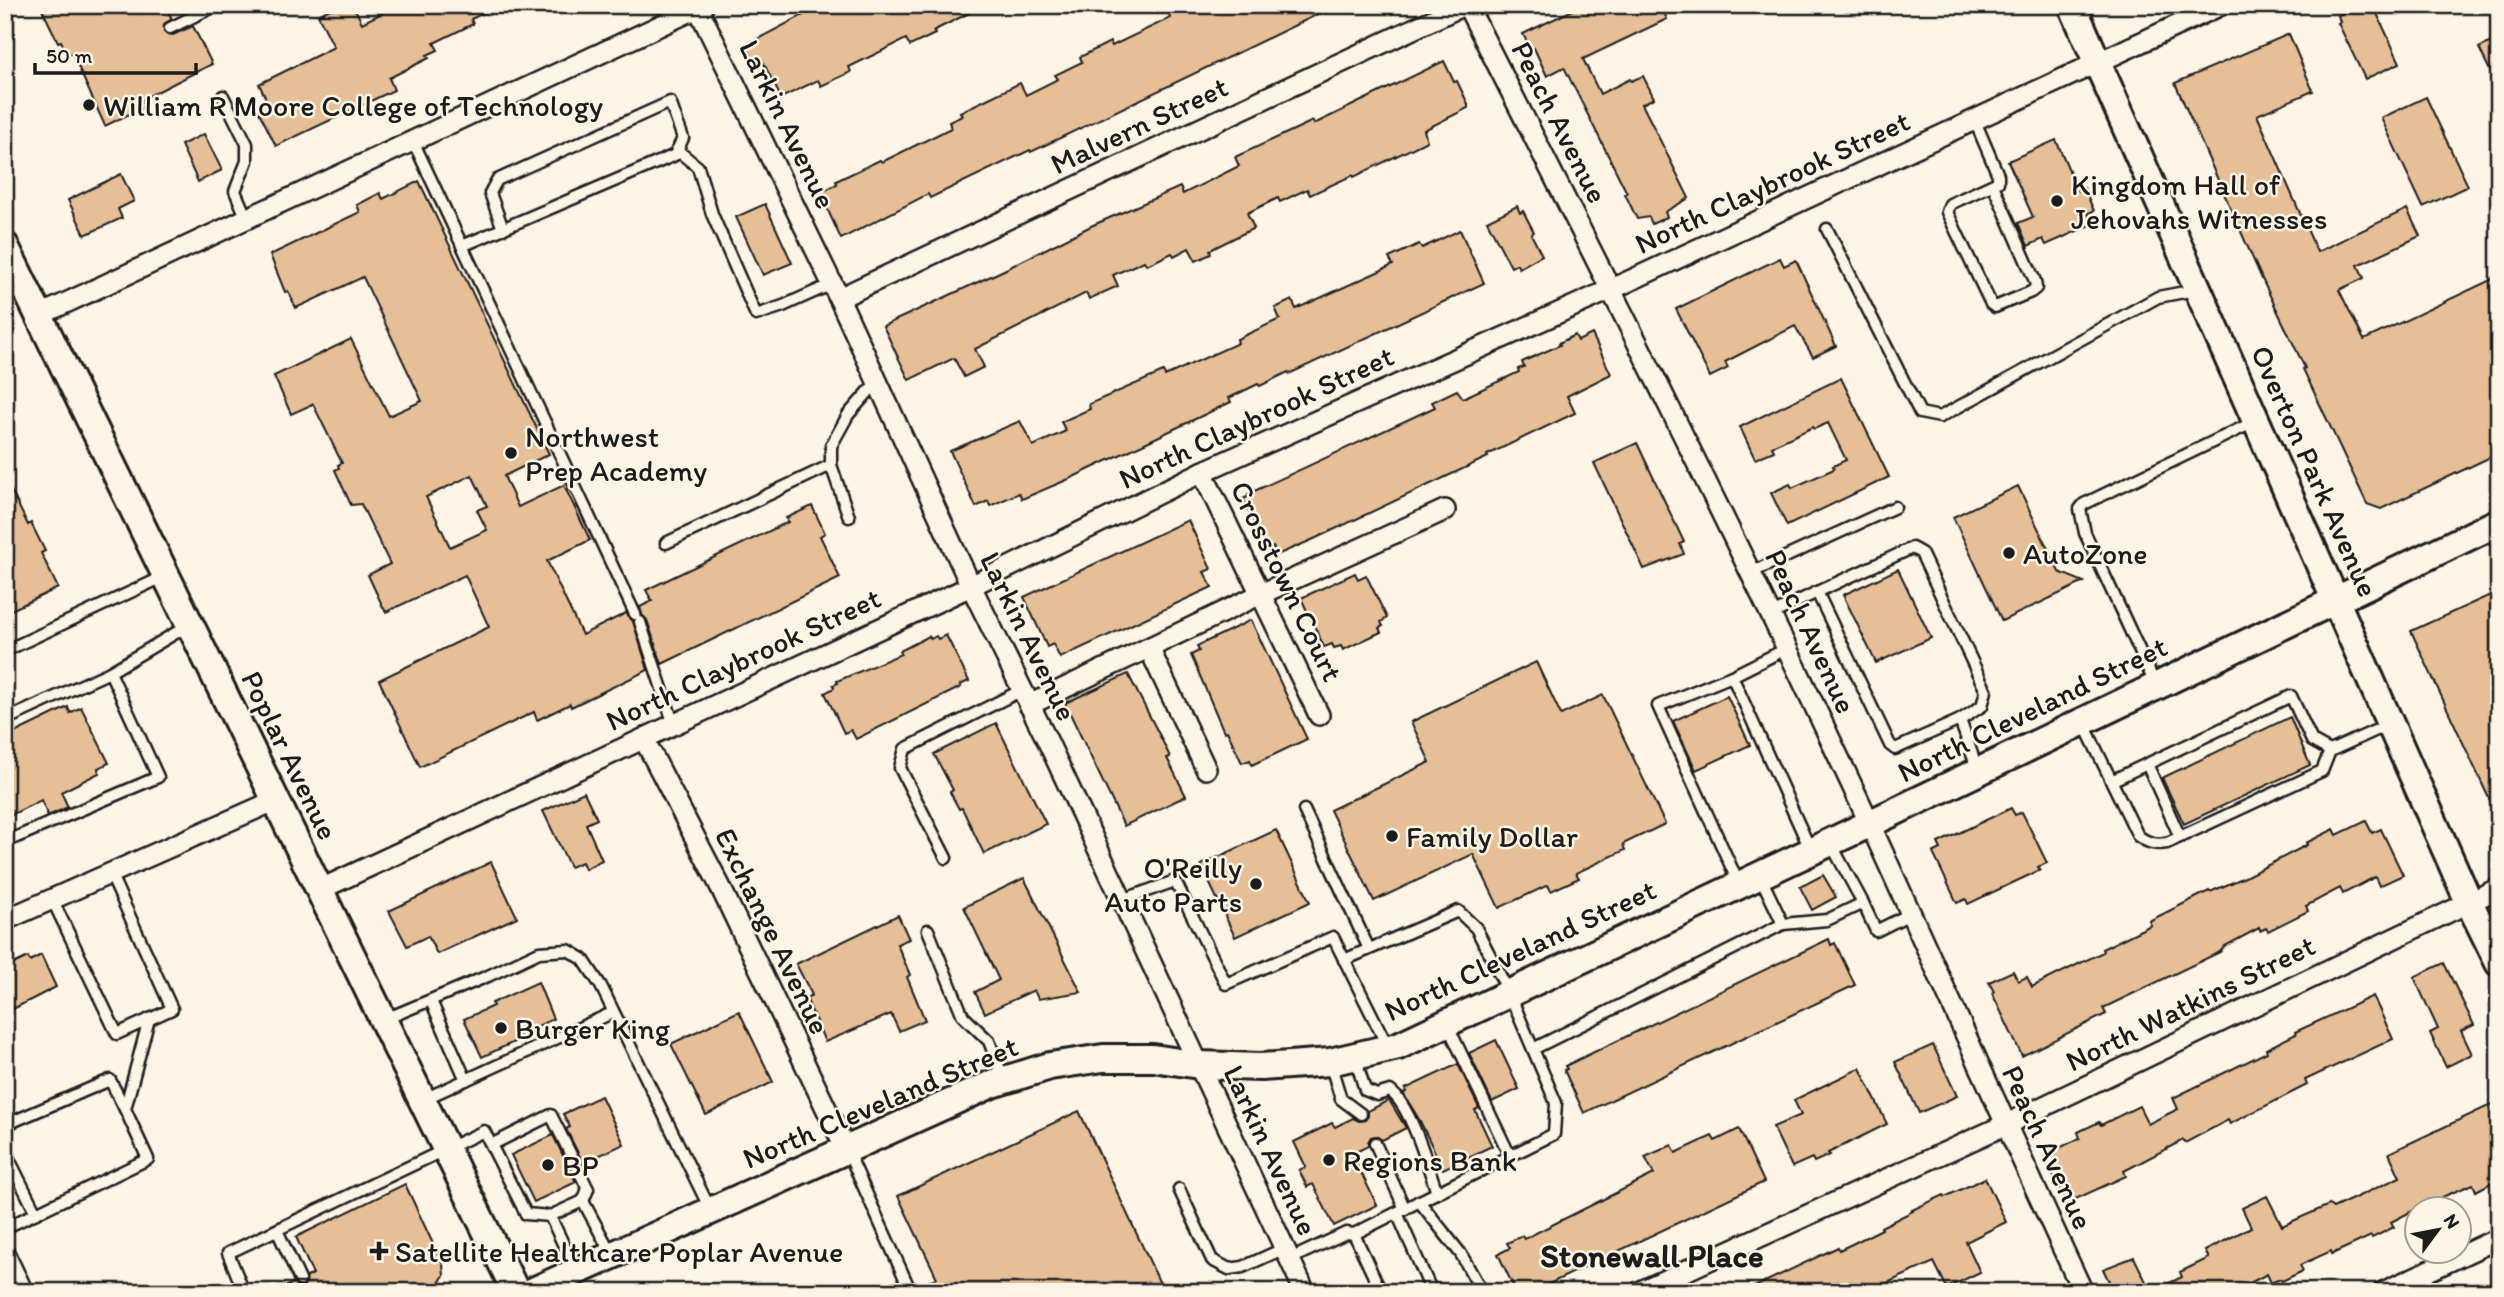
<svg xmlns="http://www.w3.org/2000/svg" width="2504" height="1297" font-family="Itim,sans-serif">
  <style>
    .building { fill: #e7bf97; stroke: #1c1c1c; stroke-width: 2; fill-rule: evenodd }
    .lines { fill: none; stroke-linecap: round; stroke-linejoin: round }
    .lane-casing { stroke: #1c1c1c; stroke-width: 15 }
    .street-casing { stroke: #1c1c1c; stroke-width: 24 }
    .secondary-casing { stroke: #1c1c1c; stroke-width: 32 }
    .lane { stroke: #fcf5e5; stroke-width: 10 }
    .street { stroke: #fcf5e5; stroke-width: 19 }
    .secondary { stroke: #fcf5e5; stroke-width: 26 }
    .poi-dot { fill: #1c1c1c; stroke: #fcf5e5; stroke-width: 2.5 }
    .labels { text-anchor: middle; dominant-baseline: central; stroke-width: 5; stroke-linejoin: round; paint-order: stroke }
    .poi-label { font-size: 30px; fill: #1c1c1c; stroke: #fcf5e5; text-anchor: start }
    .street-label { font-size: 30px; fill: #1c1c1c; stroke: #fcf5e5 }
    .quarter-label { font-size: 33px; font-weight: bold; fill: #1c1c1c; stroke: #fcf5e5 }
  </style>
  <rect width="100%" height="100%" fill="#fcf5e5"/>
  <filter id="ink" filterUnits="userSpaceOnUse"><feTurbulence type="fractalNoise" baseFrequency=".0143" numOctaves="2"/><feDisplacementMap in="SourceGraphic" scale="14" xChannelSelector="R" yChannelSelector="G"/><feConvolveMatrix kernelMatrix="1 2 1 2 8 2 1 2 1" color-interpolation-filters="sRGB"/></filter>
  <g filter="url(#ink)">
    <g class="building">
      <polygon points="40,5 165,5 172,19 164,24 164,32 173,35 193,26 212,64 141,100 144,107 105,126 72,53 68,55 61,41 58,42"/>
      <polygon points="338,5 353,5 362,23 398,5 500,5 471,19 473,24 434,43 438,50 427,55 429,58 389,78 394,90 276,146 259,112 270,107 259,84 334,47 318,15"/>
      <polygon points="822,5 985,5 933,31 935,34 910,46 906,39 849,67 851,72 821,86 818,80 781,98 762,60 755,63 746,45"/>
      <polygon points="1187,5 1337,5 1031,152 1030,150 930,198 928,194 841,239 820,193 837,184 836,181 880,160 882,162 951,128 949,122 962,116 960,112 1020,83 1026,95 1058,79 1055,75 1082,62 1080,57 1110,42 1112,46 1170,18 1169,14"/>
      <polygon points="1583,5 1660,5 1667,19 1583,59 1600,94 1630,79 1631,81 1643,76 1654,98 1642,104 1689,198 1665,212 1667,217 1652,224 1649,217 1637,219 1625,194 1627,193 1564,67 1547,76 1534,48 1531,50 1523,34"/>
      <polygon points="2359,5 2373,5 2400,63 2365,79 2338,23 2340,22 2338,15"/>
      <polygon points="2289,34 2313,91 2257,115 2317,252 2407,209 2420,236 2358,265 2364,278 2339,290 2364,340 2499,276 2499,453 2381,509 2367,504 2303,369 2305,368 2262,279 2175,83"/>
      <polygon points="2499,38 2499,89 2479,48"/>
      <polygon points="1444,61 1454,82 1457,81 1468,104 1468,108 1424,130 1427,141 1354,177 1353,175 1310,195 1307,189 1280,202 1278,198 1247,213 1254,228 1210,250 1211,254 1196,261 1189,248 1174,256 1172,253 1147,265 1144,261 1113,275 1118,286 1089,299 1086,293 975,349 984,367 964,377 954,358 909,380 883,326 1004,270 1091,226 1180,187 1183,194 1239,166 1235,157 1313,121 1314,124"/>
      <polygon points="2426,97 2468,186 2423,207 2381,118"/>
      <polygon points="204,134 222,170 198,182 181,145"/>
      <polygon points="2056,140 2078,191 2084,188 2094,211 2088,213 2093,224 2046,245 2043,239 2028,246 2018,223 2033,217 2008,161"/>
      <polygon points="121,174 134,201 118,209 122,218 85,235 68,200"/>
      <path d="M419,181l130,273 -45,22 14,31 46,-22 26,55 -43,21 35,74 44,-22 7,8 15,49 -77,37 -1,-3 -33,16 -3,-8 -114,55 -41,-87 110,-53 -24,-52 -79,37 -3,-5 -15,-32 22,-11 -29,-60 -10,1 -16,-35 4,-2 -1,-3 4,-2 -29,-59 -22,10 -17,-38 77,-37 38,77 33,-15 -59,-124 -67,31 -8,-17 -3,1 -15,-37 90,-43 -3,-7 23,-12 3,6zM472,475l15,31 -10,4 10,20 -37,17 -24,-50z"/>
      <polygon points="765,204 792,263 763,275 736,217"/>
      <polygon points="1517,206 1520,213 1523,211 1534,232 1531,234 1542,255 1519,268 1517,264 1511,267 1487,221"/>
      <polygon points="1460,230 1484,283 1289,374 1288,372 1260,386 1258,384 1229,398 1231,402 1069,479 1022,499 1019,493 990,506 988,501 976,507 950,451 1020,421 1033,446 1066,431 1061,422 1090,409 1089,404 1163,372 1165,376 1238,343 1237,339 1280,319 1275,308 1292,300 1296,309 1393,265 1389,258 1419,244 1422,248"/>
      <polygon points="1780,258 1784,266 1796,260 1836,346 1813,357 1795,326 1725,362 1728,368 1710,377 1676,309"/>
      <polygon points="1592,334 1611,374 1567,396 1575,413 1487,455 1488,457 1314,539 1277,555 1273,547 1267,550 1243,499 1249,496 1248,494 1435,407 1432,402 1457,390 1463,398 1519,372 1518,369 1524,367 1522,362 1560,345 1559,343 1575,335 1578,341"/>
      <polygon points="1841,378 1889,477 1787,526 1771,493 1790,484 1792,488 1834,469 1833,466 1846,460 1828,423 1814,429 1813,427 1772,446 1774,451 1755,459 1740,427"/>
      <polygon points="1637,443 1684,542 1680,544 1684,554 1644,569 1594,463"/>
      <polygon points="5,478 28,525 31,523 45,551 41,553 58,588 5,613"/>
      <polygon points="2018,486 2059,572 2084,582 2002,621 1953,517"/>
      <polygon points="812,506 825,533 820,536 840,578 662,664 647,620 642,615 640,607 652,601 646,590 788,522 786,518"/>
      <polygon points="1188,520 1211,569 1204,572 1212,587 1060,658 1053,644 1047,647 1024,597"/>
      <polygon points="1898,569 1931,638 1876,663 1843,595"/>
      <polygon points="1355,573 1358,579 1366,575 1387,618 1381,622 1383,626 1379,628 1381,632 1343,650 1341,646 1334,648 1332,644 1324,647 1301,598"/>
      <polygon points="2499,591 2499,820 2411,631"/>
      <polygon points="1251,620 1307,739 1252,765 1250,760 1242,763 1227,731 1224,732 1191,655 1199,651 1197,646"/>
      <polygon points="946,635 969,681 960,685 961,687 856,739 851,730 844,733 825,693 834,688 833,685 838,683 837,681 901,654 900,651 929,636 931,639 936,636 938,639"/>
      <polygon points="1536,662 1561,715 1603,695 1665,824 1623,844 1625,850 1576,873 1579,878 1551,891 1548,885 1499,908 1473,854 1374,901 1330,810 1430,762 1411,722"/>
      <polygon points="1128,674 1161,738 1170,757 1167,758 1186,796 1124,826 1065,703"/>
      <polygon points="1727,696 1750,745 1696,770 1673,721"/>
      <polygon points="68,707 70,713 81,707 109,763 98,768 99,773 61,792 68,807 48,816 41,800 5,818 5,744 10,741 8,736"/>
      <polygon points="2290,717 2310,765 2184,824 2162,778"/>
      <polygon points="996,723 1046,824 984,854 962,808 959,809 950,792 953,790 934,754"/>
      <polygon points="584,792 597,819 586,824 602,860 585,869 582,862 570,867 543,811"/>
      <polygon points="2011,808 2015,815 2022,812 2047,863 2038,867 2040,870 1968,904 1966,899 1957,903 1933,853 1941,849 1938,843"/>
      <polygon points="2366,821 2372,833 2381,829 2403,875 2379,886 2375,877 2343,894 2340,888 2306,906 2308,911 2268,931 2266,928 2260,931 2259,928 2225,946 2220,952 2103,1008 2106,1014 2022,1056 1992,993 1994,992 1989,982 2013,971 2018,981 2027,977 2032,987 2103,952 2102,949 2151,925 2149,921 2209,891 2210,892 2245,877 2307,845 2306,843 2334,829 2337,835"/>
      <polygon points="1276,830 1310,902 1235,937 1201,865"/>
      <polygon points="491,862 517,917 437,954 428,936 407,946 389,911"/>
      <polygon points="1823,875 1836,897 1812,910 1800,887"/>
      <polygon points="1024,878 1081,992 1038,999 1034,990 985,1013 975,992 999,980 964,907"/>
      <polygon points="898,915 909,939 897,944 910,975 907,977 925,1020 899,1031 891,1014 825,1042 806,998 812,995 796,964"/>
      <polygon points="1829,939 1831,945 1835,943 1855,985 1584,1113 1564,1070 1567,1069 1565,1066"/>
      <polygon points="41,955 56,987 5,1013 5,968 28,957 30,961"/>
      <polygon points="2444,963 2474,1025 2461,1031 2472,1054 2446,1067 2430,1033 2438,1029 2414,977"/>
      <polygon points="538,982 553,1019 514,1037 516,1041 482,1057 464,1019 493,1006 492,1003"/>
      <polygon points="2373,996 2393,1039 2305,1080 2307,1085 2230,1124 2228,1120 2185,1143 2183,1140 2124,1171 2126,1176 2067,1203 2045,1158 2052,1154 2051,1152 2080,1138 2078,1132 2099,1122 2101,1125 2139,1106 2148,1124 2178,1109 2173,1098 2267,1052 2266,1049 2296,1034 2295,1032"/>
      <polygon points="739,1011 773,1082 706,1115 671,1044"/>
      <polygon points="1496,1040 1519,1089 1492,1102 1469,1053"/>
      <polygon points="1933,1045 1957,1096 1919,1113 1895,1062"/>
      <polygon points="1458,1064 1479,1108 1475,1110 1492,1146 1443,1169 1420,1121 1403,1093 1406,1092 1405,1089"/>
      <polygon points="1860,1068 1887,1124 1828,1153 1830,1155 1814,1162 1812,1158 1792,1167 1773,1127 1801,1115 1794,1100"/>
      <polygon points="601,1096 624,1144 583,1163 566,1129 570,1127 563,1114"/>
      <polygon points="1389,1100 1406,1128 1382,1140 1376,1136 1371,1137 1368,1142 1368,1146 1352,1154 1377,1205 1334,1226 1313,1184 1307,1187 1299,1170 1306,1167 1294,1142 1332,1123 1335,1127 1353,1118 1359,1121 1365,1120 1368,1116 1368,1111"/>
      <polygon points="2499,1101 2499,1179 2476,1191 2473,1184 2442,1197 2445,1204 2433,1209 2416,1209 2391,1222 2394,1227 2372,1238 2371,1236 2332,1254 2331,1251 2300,1265 2303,1271 2282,1281 2280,1279 2271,1283 2267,1274 2233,1292 2151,1292 2182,1277 2180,1272 2209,1258 2205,1251 2251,1227 2242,1208 2267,1196 2282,1226 2329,1205 2333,1208 2400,1177 2389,1153"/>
      <polygon points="1079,1111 1164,1292 918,1292 917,1287 937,1278 898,1196"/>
      <polygon points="1739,1129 1764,1182 1532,1292 1516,1292 1498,1254 1510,1248 1507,1243 1522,1236 1524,1239 1654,1174 1645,1157 1672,1145 1676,1153 1712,1136 1715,1141"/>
      <polygon points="553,1135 576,1182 534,1202 511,1155"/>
      <polygon points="1985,1178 2006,1222 1966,1242 1980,1272 1947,1288 1934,1262 1867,1292 1744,1292 1838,1247 1839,1250 1852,1244 1882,1229 1881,1227 1913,1211 1912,1210 1944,1195 1945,1197"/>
      <polygon points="405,1184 443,1265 444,1275 436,1288 429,1292 276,1292 293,1283 299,1287 304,1286 307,1277 313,1274 296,1237"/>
      <polygon points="2134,1257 2151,1292 2114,1292 2103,1269"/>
    </g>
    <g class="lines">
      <g class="lane-casing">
        <g id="lane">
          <polyline points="170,28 217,5"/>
          <polyline points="223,96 247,144 247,161 235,191 247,219"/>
          <polyline points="1975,121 1998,175 1998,182 1950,204 1947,212 1991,304 1995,307 2031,292 2036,288 2035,281 1993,185"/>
          <polyline points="413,141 635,614"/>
          <polyline points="677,150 698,167 712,214 756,315 783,306 832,284"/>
          <polyline points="1827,229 1920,413 1940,417 2158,297 2195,290"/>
          <polyline points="462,246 675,155 683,138 670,102 497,180 490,193 503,229"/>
          <polyline points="831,465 849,517"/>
          <polyline points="666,543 831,465 831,446 848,415 877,382"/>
          <polyline points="1750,573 1895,507"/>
          <polyline points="1817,592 1912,548 1921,553 1986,691 1982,706 1960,720"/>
          <polyline points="1770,615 1817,592 1890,745 1895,749 1960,720 1978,771"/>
          <polyline points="640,622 674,725"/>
          <polyline points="1786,649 1732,676 1811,851"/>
          <polyline points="5,651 165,576"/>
          <polyline points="110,672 189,625"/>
          <polyline points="1732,676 1658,706 1739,884"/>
          <polyline points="2156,686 2085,533 2080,509 2084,504 2256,421"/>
          <polyline points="5,720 110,672 158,777 5,842"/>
          <path d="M2083,722l55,114c10,7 17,9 29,7l155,-72 8,-20 60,-27"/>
          <polyline points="2147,764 2180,837"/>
          <polyline points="2111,781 2291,696 2312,741 2330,751"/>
          <polyline points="1304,810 1369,949"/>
          <polyline points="946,858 900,768 905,749 1022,690"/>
          <polyline points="52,899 117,1034 172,1009 110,873"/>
          <polyline points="1122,900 1175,881 1226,984 1333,937 1388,1047"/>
          <polyline points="1863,903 1876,931 1910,914"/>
          <polyline points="1783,924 1827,920 1863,903 1830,842"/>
          <polyline points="928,930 963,1016 989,1041 1004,1080"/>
          <polyline points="1344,960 1458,911 1476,928 1509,993 1556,1103 1554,1134 1354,1234"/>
          <polyline points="431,1001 466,1080"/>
          <polyline points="383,1020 488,976 539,952 568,950 583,959 601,986 711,1211"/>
          <polyline points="1447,1024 1510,1156"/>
          <polyline points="1533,1049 1783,924 1760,876"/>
          <path d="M1355,1057l10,33 12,5 13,-4c20,13 39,77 47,102"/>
          <polyline points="1330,1063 1341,1099 1361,1114"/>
          <polyline points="422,1100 612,1013"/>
          <polyline points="5,1125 110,1080 125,1109"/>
          <polyline points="1375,1143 1405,1209"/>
          <polyline points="491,1145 551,1115 588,1189 583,1201 550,1216 575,1269"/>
          <polyline points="847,1150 911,1292"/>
          <polyline points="5,1151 36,1213"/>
          <polyline points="1179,1189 1212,1260 1229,1269 1243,1267 1285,1248"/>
          <polyline points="583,1201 612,1255"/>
          <polyline points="1419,1201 1461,1254 1482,1292"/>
          <polyline points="1397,1213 1432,1292"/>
          <polyline points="5,1228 148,1159 125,1109 149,1019"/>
          <polyline points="277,1230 300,1280"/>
          <polyline points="1290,1259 1346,1233 1354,1234 1381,1292"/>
          <polyline points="160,1292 162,1292"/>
          <polyline points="244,1292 228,1253 484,1131 526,1214 550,1216"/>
        </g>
      </g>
      <g class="street-casing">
        <g id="street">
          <path d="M1467,5c138,271 274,542 402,817 72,156 141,314 214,470"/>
          <polyline points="698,8 839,298 971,586 1048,742 1305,1292"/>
          <polyline points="5,293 24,284"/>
          <polyline points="839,298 1464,5"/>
          <polyline points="38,316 704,5"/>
          <polyline points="1202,472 1319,715"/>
          <polyline points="1149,648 1206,769"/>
          <polyline points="1029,705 1261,594 1445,510"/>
          <polyline points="644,739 719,884 846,1150"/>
          <polyline points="319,890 971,586 1202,472 1612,289 2221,5"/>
          <polyline points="5,920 276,800"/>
          <polyline points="5,1255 23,1292"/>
          <polyline points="1639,1292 2005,1125 2499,888"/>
          <polyline points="2383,1292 2499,1238"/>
        </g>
      </g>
      <g class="secondary-casing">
        <g id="secondary">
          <polyline points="2072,5 2469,902 2499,963"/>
          <polyline points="5,246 516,1292"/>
          <polyline points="531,1292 992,1084 1050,1066 1103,1058 1153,1058 1199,1065 1261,1067 1330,1062 1398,1046 1869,824 2499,522"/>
        </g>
      </g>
      <use href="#lane" class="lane"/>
      <use href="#street" class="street"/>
      <use href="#secondary" class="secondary"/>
    </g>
  </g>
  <g class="poi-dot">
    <circle cx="89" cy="105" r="7"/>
    <circle cx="2057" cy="201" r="7"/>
    <circle cx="511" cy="453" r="7"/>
    <circle cx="2009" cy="553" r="7"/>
    <circle cx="1392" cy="836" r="7"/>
    <circle cx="1256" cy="884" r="7"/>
    <circle cx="501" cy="1028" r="7"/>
    <circle cx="1329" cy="1160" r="7"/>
    <circle cx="548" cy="1165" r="7"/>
    <path d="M375.5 1240.5h7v7h7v7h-7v7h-7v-7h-7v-7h7z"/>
  </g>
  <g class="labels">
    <g class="poi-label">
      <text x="103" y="105">William R Moore College of Technology</text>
      <text x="2071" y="184">Kingdom Hall of<tspan x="2071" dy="34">Jehovahs Witnesses</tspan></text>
      <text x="525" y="436">Northwest<tspan x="525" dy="34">Prep Academy</tspan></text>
      <text x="2023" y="553">AutoZone</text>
      <text x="1406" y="836">Family Dollar</text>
      <text x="1242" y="867" text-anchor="end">O'Reilly<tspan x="1242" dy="34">Auto Parts</tspan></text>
      <text x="515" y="1028">Burger King</text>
      <text x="1343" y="1160">Regions Bank</text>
      <text x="562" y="1165">BP</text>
      <text x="395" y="1251">Satellite Healthcare Poplar Avenue</text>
    </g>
    <g class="street-label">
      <text transform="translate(1560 122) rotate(63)">Peach Avenue</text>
      <text transform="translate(788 124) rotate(64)">Larkin Avenue</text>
      <text transform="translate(1139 125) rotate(-25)">Malvern Street</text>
      <text transform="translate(1772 182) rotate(-25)">North Claybrook Street</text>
      <text transform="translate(1256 417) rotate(-25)">North Claybrook Street</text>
      <text transform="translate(2315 471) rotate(66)">Overton Park Avenue</text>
      <text transform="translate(1287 581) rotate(64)">Crosstown Court</text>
      <text transform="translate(1811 631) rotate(65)">Peach Avenue</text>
      <text transform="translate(1029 636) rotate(64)">Larkin Avenue</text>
      <text transform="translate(743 659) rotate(-25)">North Claybrook Street</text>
      <text transform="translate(2032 709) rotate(-26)">North Cleveland Street</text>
      <text transform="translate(290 755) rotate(64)">Poplar Avenue</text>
      <text transform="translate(773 931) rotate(64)">Exchange Avenue</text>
      <text transform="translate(1520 950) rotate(-25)">North Cleveland Street</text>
      <text transform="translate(2190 1003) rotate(-26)">North Watkins Street</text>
      <text transform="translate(880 1102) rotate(-23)">North Cleveland Street</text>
      <text transform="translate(2048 1147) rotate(65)">Peach Avenue</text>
      <text transform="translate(1271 1150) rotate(65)">Larkin Avenue</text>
    </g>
    <g class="quarter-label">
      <text x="1652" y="1255">Stonewall Place</text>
    </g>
  </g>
  <rect width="2504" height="1297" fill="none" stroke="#fcf5e5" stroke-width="28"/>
  <rect x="14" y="14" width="2476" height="1269" fill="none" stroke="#1c1c1c" stroke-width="2.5" filter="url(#ink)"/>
  <g transform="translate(2438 1230) rotate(58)"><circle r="33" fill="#fcf5e5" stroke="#a29e95" stroke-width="2"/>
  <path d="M0-5L12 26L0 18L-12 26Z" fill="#1c1c1c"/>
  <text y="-10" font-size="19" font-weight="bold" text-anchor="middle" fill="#1c1c1c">N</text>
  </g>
  <path d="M35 63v10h161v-10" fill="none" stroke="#1c1c1c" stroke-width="3.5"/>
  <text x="46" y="63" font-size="21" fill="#1c1c1c" stroke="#fcf5e5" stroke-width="5" paint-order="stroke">50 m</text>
</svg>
